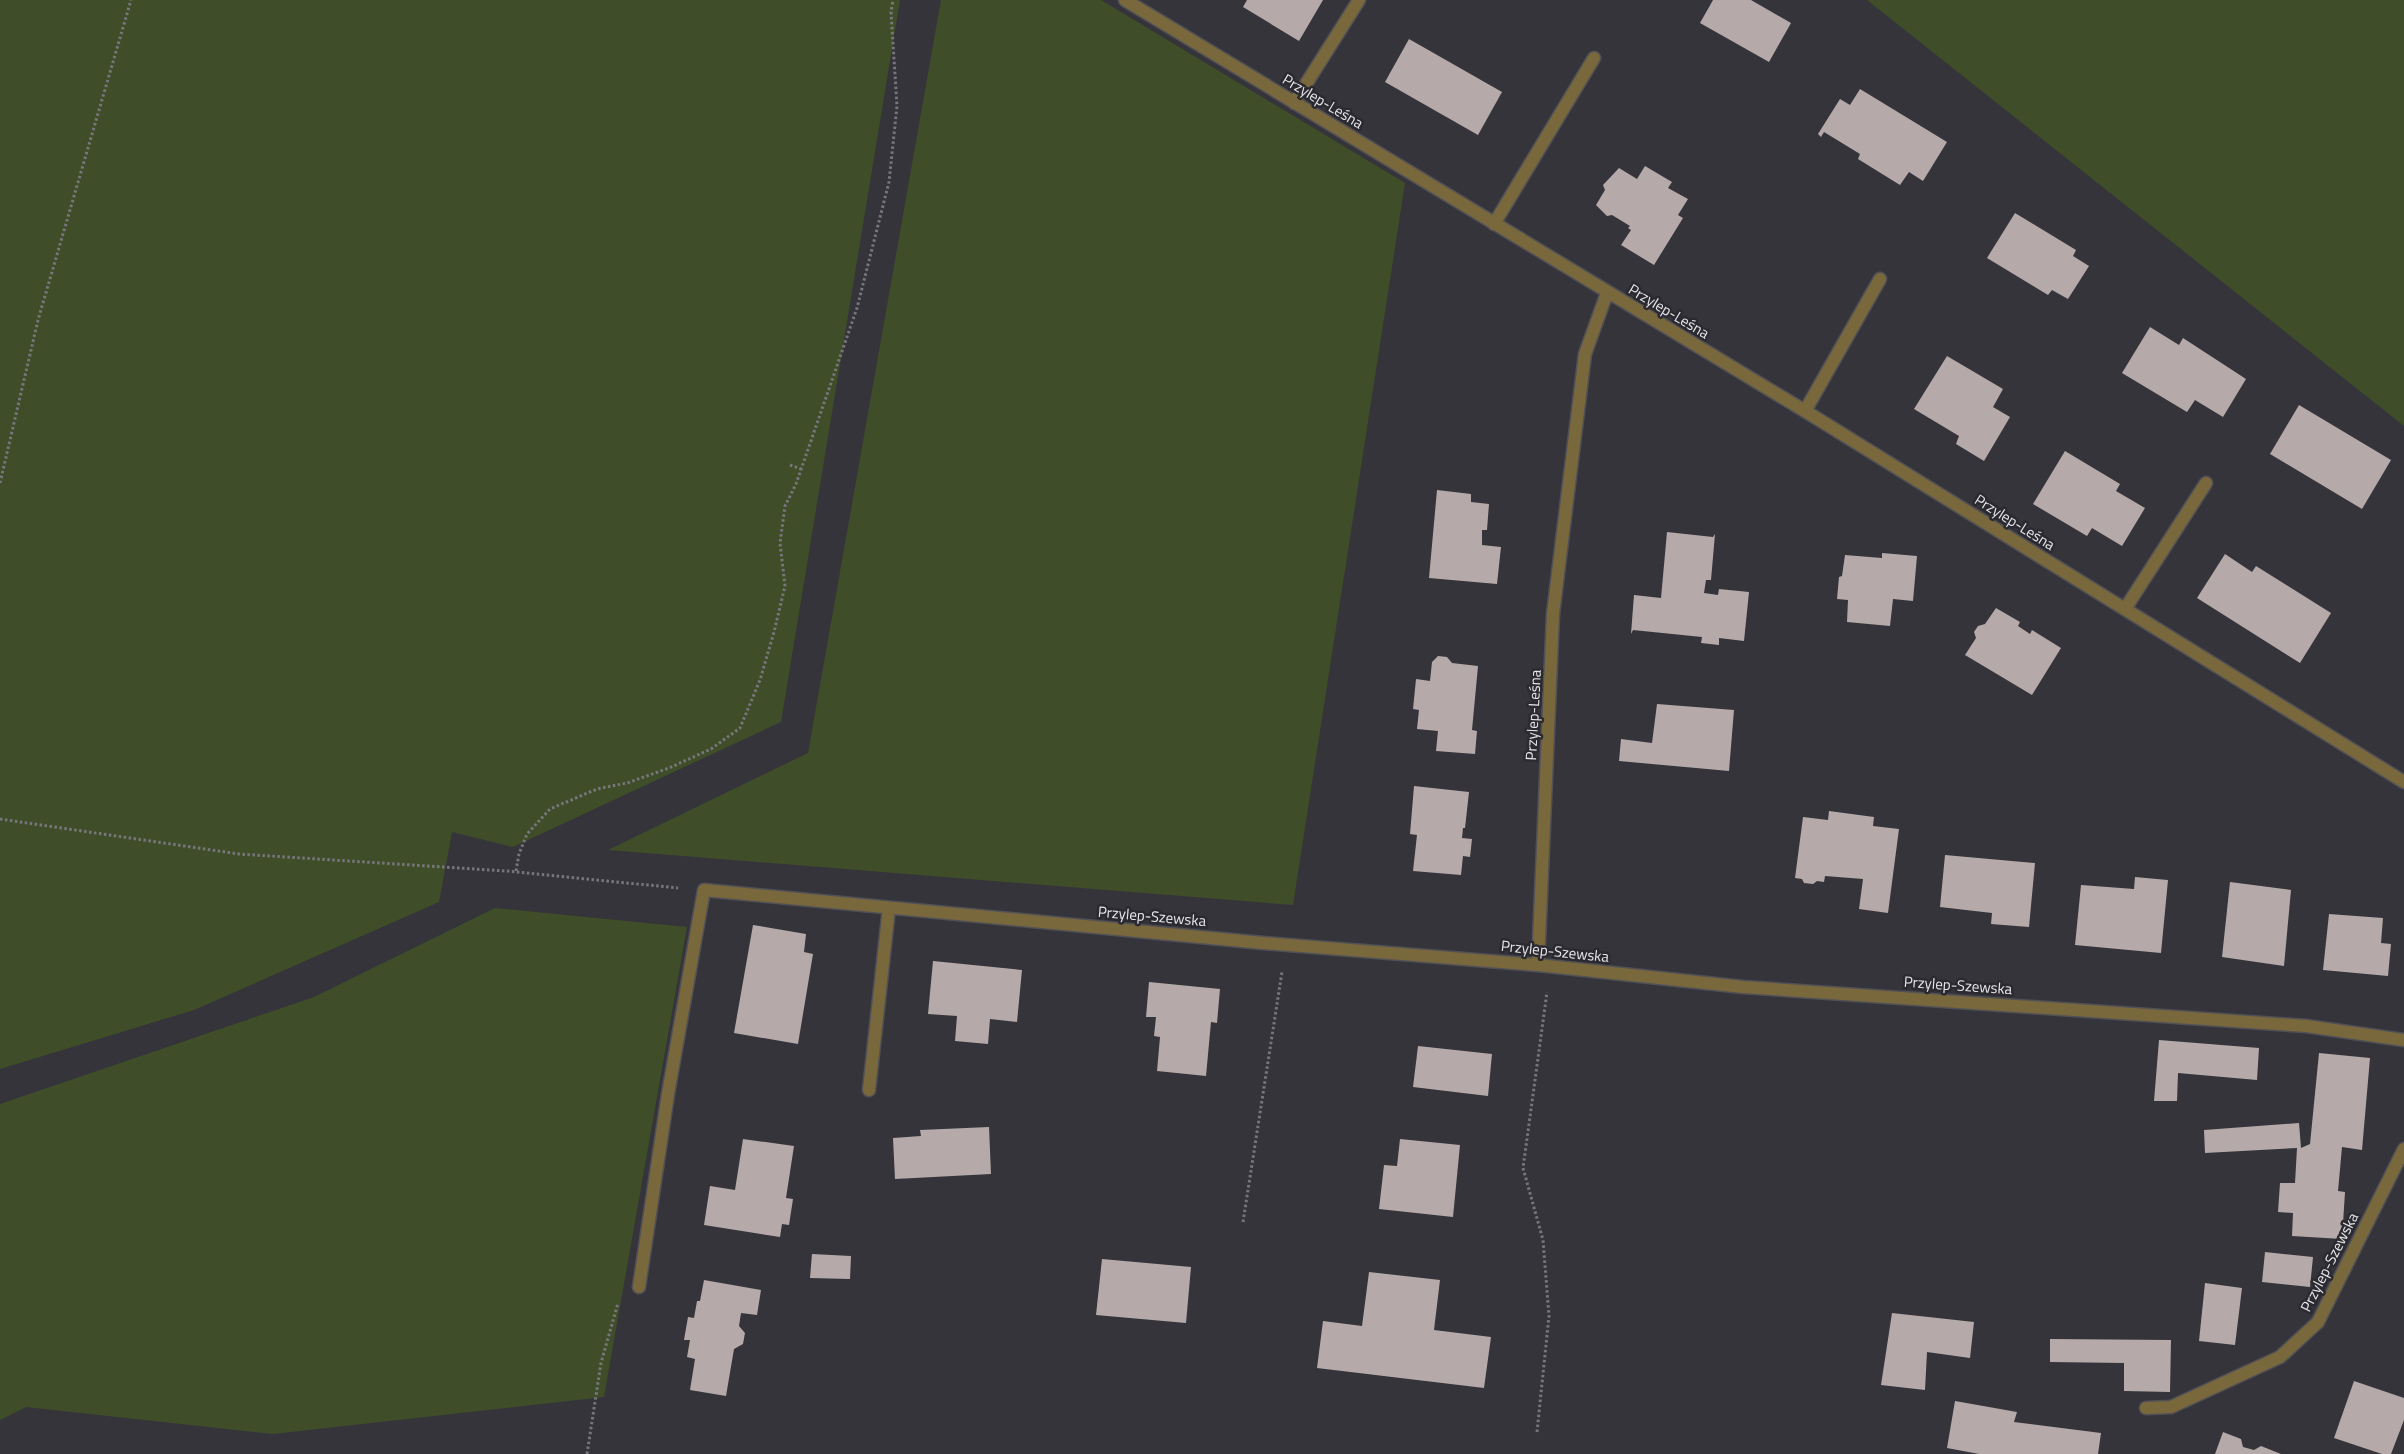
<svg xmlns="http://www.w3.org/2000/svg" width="2404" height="1454" font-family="'Titillium Web',sans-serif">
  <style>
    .green { fill: #3f4e28 }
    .building { fill: #b5aaa9 }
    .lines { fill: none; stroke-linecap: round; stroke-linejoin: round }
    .minor-casing { stroke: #515057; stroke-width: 15 }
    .path { stroke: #77767c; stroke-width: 3; stroke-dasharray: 2.5 2.5; stroke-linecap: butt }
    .minor { stroke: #79683b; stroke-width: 12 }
    .labels { text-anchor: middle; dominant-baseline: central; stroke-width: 5; stroke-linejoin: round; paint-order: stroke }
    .street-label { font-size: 15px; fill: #e6e5e9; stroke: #2b2a30 }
  </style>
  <rect width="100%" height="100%" fill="#35343b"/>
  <g class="green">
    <polygon points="0,0 900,0 781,722 513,847 452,832 439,902 194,1010 0,1069"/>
    <polygon points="941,0 1101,0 1405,183 1293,905 608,850 808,753"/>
    <polygon points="1867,0 2404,0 2404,426"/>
    <polygon points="495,908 687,927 604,1397 273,1434 26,1407 0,1420 0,1104 314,997"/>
  </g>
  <g class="building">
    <polygon points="1247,0 1323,0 1299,41 1243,7"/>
    <polygon points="1713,0 1751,0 1791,23 1769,62 1700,23"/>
    <polygon points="1409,39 1502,92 1478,135 1385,82"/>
    <polygon points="1860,89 1947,142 1923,181 1909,172 1900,185 1858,159 1860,154 1824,132 1821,137 1818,134 1840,99 1850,105"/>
    <polygon points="1645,166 1672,182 1668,188 1688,199 1678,215 1683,218 1654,265 1621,245 1631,230 1628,228 1630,226 1612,215 1607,216 1596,205 1605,190 1603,185 1619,168 1637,179"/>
    <polygon points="2015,213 2076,250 2073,256 2089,266 2068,299 2052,290 2048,295 1987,258"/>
    <polygon points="2150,327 2179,345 2183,338 2246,379 2223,417 2195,400 2187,412 2122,373"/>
    <polygon points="1947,356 2003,389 1993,407 2010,417 1984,461 1956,444 1959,436 1914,409"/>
    <polygon points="2299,405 2391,460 2362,509 2270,454"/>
    <polygon points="2065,451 2120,484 2116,491 2145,508 2122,546 2092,528 2087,536 2033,504"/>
    <polygon points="1437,490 1471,494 1471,502 1489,504 1487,530 1482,530 1482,545 1501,547 1497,584 1429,578"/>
    <polygon points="1667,532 1713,537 1715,534 1711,580 1706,580 1704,593 1718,595 1719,589 1749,592 1744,641 1719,638 1719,645 1701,643 1702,637 1633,630 1631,634 1634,595 1661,598"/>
    <polygon points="1882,553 1917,556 1913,601 1893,599 1890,626 1847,622 1848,600 1837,599 1839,577 1842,576 1845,555 1882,558"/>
    <polygon points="2225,554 2252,572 2256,566 2331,613 2300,663 2197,598"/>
    <polygon points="1996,608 2020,622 2018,626 2030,634 2032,630 2061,648 2032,695 1965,655 1976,638 1974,632 1978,626 1985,624"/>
    <polygon points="1438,656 1447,657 1452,663 1478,666 1472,730 1477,731 1475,754 1436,751 1438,731 1417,729 1419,710 1413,709 1416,679 1430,681 1432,662"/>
    <polygon points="1657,704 1734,710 1729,771 1619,761 1621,739 1652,743"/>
    <polygon points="1414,786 1469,792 1465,828 1463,828 1462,838 1472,839 1470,857 1463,856 1461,875 1413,871 1417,835 1410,834"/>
    <polygon points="1829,811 1874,817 1873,826 1899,829 1888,913 1859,909 1863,879 1825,876 1824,882 1817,881 1813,884 1804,883 1802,879 1795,878 1803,817 1828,820"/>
    <polygon points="1945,855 2035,863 2029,927 1991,924 1992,913 1940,907"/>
    <polygon points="2135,877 2168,880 2161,953 2075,945 2081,885 2134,889"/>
    <polygon points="2230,882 2291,890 2284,966 2222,957"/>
    <polygon points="2329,914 2383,918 2381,943 2391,944 2388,976 2323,970"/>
    <polygon points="753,925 806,934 804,952 813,954 798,1044 734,1033"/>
    <polygon points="933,961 1022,970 1017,1022 990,1019 988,1044 955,1041 957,1016 928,1014"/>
    <polygon points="1149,982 1220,989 1217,1023 1211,1022 1206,1076 1157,1071 1160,1037 1154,1036 1156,1017 1146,1017"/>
    <polygon points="2159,1040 2259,1048 2257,1080 2178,1073 2177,1101 2154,1101"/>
    <polygon points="1418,1046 1492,1054 1488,1096 1413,1087"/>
    <polygon points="2319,1053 2370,1058 2362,1150 2342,1147 2338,1191 2345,1192 2342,1239 2292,1236 2293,1213 2278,1212 2280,1183 2295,1183 2297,1148 2205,1153 2204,1130 2299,1123 2301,1148 2310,1144"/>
    <polygon points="989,1127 991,1174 895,1179 893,1138 921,1136 920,1130"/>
    <polygon points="743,1139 794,1146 786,1198 793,1199 789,1225 782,1224 780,1237 704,1225 710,1186 735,1190"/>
    <polygon points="1400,1139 1460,1145 1453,1217 1379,1209 1384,1165 1397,1166"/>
    <polygon points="2265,1252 2313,1257 2310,1287 2262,1282"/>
    <polygon points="812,1254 851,1256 850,1279 810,1278"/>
    <polygon points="1102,1259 1191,1267 1186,1323 1096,1315"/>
    <polygon points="1369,1272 1440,1280 1434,1330 1491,1337 1484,1388 1317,1368 1323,1321 1362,1326"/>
    <polygon points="704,1280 761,1290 757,1315 741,1313 739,1326 745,1333 743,1344 734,1349 726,1396 690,1390 695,1359 687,1357 690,1340 684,1340 688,1317 694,1318 697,1301 700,1301"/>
    <polygon points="2205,1283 2242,1288 2235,1345 2199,1341"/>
    <polygon points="1892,1313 1974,1322 1970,1358 1927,1352 1925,1390 1881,1385"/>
    <polygon points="2050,1339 2171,1340 2170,1392 2124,1391 2124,1363 2050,1362"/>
    <polygon points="2354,1381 2404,1398 2404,1420 2391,1454 2382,1454 2334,1438"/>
    <polygon points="1955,1401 2017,1412 2014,1422 2101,1433 2098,1454 1979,1454 1947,1448"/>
    <polygon points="2223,1432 2241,1439 2243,1447 2254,1450 2261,1446 2281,1454 2215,1454"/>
  </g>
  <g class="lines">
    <g class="minor-casing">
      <g id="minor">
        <polyline points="1125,0 1805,411 2404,782"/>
        <polyline points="1294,103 1359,0"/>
        <polyline points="1494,224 1594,58"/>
        <polyline points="1805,411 1880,279"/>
        <polyline points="2125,609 2206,483"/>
        <polyline points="1538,965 1553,614 1585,354 1607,293"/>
        <polyline points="869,1090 889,908"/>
        <polyline points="639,1287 668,1094 704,890 1263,943 1538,965 1743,987 2306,1026 2404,1040"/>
        <polyline points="2146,1408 2171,1407 2280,1357 2318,1322 2404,1149"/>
      </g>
    </g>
    <g class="path">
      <polyline points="790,465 801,469"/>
      <polyline points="0,483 38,320 131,0"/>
      <polyline points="0,819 239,854 506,871 678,888"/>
      <polyline points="516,871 519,854 527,834 550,809 597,789 627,783 669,768 711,749 740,728 760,680 774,632 785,586 780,543 785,506 796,484 857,308 889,182 897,106 891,12 893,0"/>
      <polyline points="1243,1222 1282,972"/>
      <polyline points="1537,1432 1549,1316 1543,1240 1523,1168 1547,992"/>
      <polyline points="587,1454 601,1363 618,1303"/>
    </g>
    <use href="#minor" class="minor"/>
  </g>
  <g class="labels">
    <g class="street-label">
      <text transform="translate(1323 101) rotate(31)">Przylep-Leśna</text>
      <text transform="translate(1669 311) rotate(31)">Przylep-Leśna</text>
      <text transform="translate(2015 522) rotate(32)">Przylep-Leśna</text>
      <text transform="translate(1533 715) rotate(-87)">Przylep-Leśna</text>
      <text transform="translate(1152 916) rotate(5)">Przylep-Szewska</text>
      <text transform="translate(1555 951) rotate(6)">Przylep-Szewska</text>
      <text transform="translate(1958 985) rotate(4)">Przylep-Szewska</text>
      <text transform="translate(2329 1262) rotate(-63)">Przylep-Szewska</text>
    </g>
  </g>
</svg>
